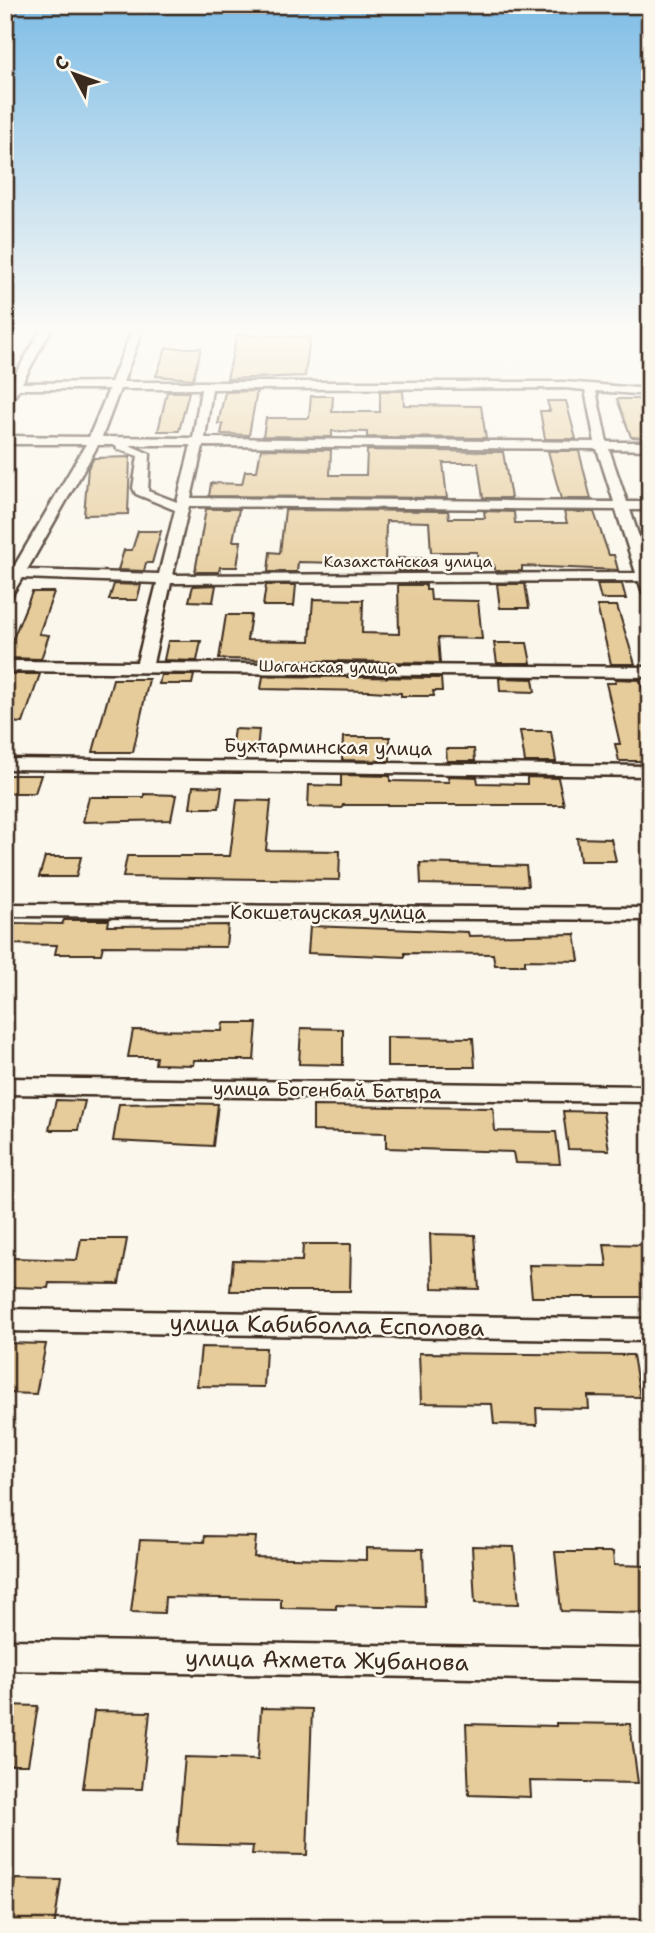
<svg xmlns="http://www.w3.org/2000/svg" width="655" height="1933" font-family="'Shantell Sans',sans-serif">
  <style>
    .building { fill: #e6cc9b; stroke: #3b2a1e; stroke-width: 2 }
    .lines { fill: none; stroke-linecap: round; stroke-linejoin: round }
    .minor-casing { stroke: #3b2a1e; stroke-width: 5 }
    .minor { fill: #fbf7ec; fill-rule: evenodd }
    .labels { text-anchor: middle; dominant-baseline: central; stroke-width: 5; stroke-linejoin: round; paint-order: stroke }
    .far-street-label { font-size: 16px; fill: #3b2a1e; stroke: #fbf7ec }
    .street-label { font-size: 19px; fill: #3b2a1e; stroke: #fbf7ec }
    .near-street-label { font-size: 23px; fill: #3b2a1e; stroke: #fbf7ec }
  </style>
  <rect width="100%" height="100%" fill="#fbf7ec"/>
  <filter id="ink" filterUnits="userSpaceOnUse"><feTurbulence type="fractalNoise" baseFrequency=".0143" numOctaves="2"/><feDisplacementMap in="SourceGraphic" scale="14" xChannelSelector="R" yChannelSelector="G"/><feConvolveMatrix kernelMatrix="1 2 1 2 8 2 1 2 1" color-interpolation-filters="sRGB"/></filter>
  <g filter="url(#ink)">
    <g class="building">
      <polygon points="237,335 310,337 305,376 227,379"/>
      <polygon points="166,348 201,348 193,379 156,376"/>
      <polygon points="257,391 249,435 221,434 223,424 218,424 225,392"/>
      <polygon points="380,391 403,391 404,405 481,406 486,438 367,437 367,432 332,431 332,437 263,436 266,418 309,418 311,396 333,396 332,412 380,412"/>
      <polygon points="167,392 189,392 179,431 158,431"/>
      <polygon points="617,399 639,399 650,427 650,438 631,437"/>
      <polygon points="547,401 566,401 576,439 545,439 540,411 550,411"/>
      <polygon points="261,449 331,450 330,475 366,475 367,450 503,452 511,498 483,498 478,463 443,463 447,498 209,496 211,483 242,484 245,471 257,471"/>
      <polygon points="548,451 579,451 591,499 561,499"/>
      <polygon points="130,457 128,514 84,515 88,468 94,458"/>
      <polygon points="206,509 239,509 233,541 241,541 237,567 220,567 219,572 195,572"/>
      <polygon points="285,510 448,511 449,518 485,518 484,511 514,512 515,523 567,523 564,512 594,512 609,555 614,555 618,570 522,566 522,571 495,571 494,565 478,565 477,552 431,552 429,522 386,521 385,564 298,562 297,572 268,572 270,552 280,553"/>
      <polygon points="138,531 161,531 152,563 146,563 144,571 118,570 124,550 132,550"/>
      <polygon points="398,558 424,558 425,571 398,571"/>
      <polygon points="114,584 141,585 137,600 109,600"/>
      <polygon points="497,584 525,584 529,608 500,608"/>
      <polygon points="597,584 622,584 626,599 601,599"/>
      <polygon points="216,585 213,602 189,601 193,586"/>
      <polygon points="266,585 296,585 294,606 263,606"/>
      <polygon points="398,585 426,585 426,590 430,590 431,600 478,601 482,639 438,638 440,663 219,659 226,615 251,615 247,640 310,641 313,599 363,600 362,633 399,634"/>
      <polygon points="32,592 54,592 39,634 49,635 41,659 5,658"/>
      <polygon points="597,606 617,606 635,664 611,664"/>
      <polygon points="168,641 201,641 197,661 164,660"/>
      <polygon points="494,643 527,643 531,663 497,663"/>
      <polygon points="5,674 40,674 23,723 5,722"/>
      <polygon points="161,675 194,675 192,684 159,684"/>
      <polygon points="263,676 441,678 442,691 433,691 434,696 401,696 401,693 370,691 261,689"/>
      <polygon points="499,678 533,679 535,692 500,691"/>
      <polygon points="113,679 149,679 133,752 93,752"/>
      <polygon points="615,679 640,680 650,715 650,761 619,761 615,744 620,744 606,683 616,683"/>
      <polygon points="234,729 259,730 257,751 231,750"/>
      <polygon points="520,731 551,731 556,762 525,762"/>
      <polygon points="343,737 390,737 390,761 342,760"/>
      <polygon points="446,749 474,749 475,761 447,761"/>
      <polygon points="5,775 41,775 35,793 5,793"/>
      <polygon points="341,775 390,776 390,781 449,782 448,776 477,777 478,783 527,784 527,777 558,778 564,805 343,805 342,808 308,807 309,785 341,786"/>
      <polygon points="193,786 222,787 219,808 190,808"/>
      <polygon points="144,794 176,795 171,820 83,822 89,797 144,797"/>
      <polygon points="237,800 271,801 266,850 340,851 339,880 123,877 127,856 230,856"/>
      <polygon points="577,838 611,839 616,861 580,861"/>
      <polygon points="45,857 81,857 76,877 39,877"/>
      <polygon points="420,863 526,866 528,886 421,884"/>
      <polygon points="64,920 109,920 108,926 228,925 226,947 103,946 101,954 55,954 57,945 7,944 13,923 62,924"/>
      <polygon points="310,926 468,932 469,936 575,934 579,961 525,960 525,965 495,965 493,954 405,953 405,957 308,953"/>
      <polygon points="223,1023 257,1023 254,1060 194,1060 193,1065 155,1064 156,1057 128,1057 133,1030 222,1031"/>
      <polygon points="301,1028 343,1029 343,1065 299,1064"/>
      <polygon points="387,1037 473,1038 475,1067 387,1067"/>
      <polygon points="56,1100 85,1101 78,1130 49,1130"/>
      <polygon points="178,1103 218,1104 213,1146 113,1141 119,1104"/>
      <polygon points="313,1106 493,1108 495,1131 556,1132 560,1164 515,1163 513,1152 386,1148 386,1133 313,1131"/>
      <polygon points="563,1111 603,1112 609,1150 568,1149"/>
      <polygon points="430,1234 475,1235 479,1289 432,1288"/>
      <polygon points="81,1239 127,1239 119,1284 49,1283 48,1288 7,1287 13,1258 77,1260"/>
      <polygon points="303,1244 351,1244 350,1291 230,1291 233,1260 302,1261"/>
      <polygon points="604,1244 650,1245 650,1297 532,1297 529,1265 607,1266"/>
      <polygon points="5,1343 46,1344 36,1394 5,1393"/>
      <polygon points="201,1347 266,1348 264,1387 197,1386"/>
      <polygon points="419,1353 633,1355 640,1397 588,1396 589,1409 536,1408 537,1425 494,1424 492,1404 421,1403"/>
      <polygon points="205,1536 256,1537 254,1557 366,1560 366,1548 423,1549 425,1607 336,1605 336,1609 281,1608 281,1599 165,1597 164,1613 131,1612 140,1540 204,1542"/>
      <polygon points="472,1546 514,1547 519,1604 475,1603"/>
      <polygon points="555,1552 613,1552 614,1565 650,1566 650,1613 561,1611"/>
      <polygon points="5,1705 38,1706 28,1765 5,1765"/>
      <polygon points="261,1708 312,1709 307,1855 252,1854 253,1846 177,1844 185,1757 258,1759"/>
      <polygon points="94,1711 150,1712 142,1789 83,1788"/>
      <polygon points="556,1723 630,1724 638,1783 530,1781 531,1797 469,1795 466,1724 556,1726"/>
      <polygon points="15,1879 61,1880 54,1928 7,1928"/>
    </g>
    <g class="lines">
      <g class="minor-casing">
        <g id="minor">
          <path d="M40,331h10l-28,52 89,-1 21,-51h10l-19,51h442l85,7v6l-54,-4 11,51h43v8l-41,-1 18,53h23v8h-20l20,60v27l-7,-4 -4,-12 -468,2 -18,80 497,4v10l-645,-6v-10l132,1 20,-79 -135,-5 -12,20 -5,1v-17l81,-138h-81v-8l84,1 20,-48h-90l-10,17 -4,1v-14zM565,388l20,2 10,52 -390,-4 7,-49zM120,389h81l-8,49 -91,-1zM98,445h18l1,4 21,7 -5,32 3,6 39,16 -16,64 -132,-4zM129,445h62l-14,57 -29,-11 2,-37zM203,446l394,3 17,53 -423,-4zM189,506l427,4 20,63 -463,2z"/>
          <polygon points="5,759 650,766 650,776 5,769"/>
          <polygon points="5,904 650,908 650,920 5,916"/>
          <polygon points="5,1078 650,1086 650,1102 5,1094"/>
          <polygon points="5,1309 650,1319 650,1341 5,1331"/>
          <polygon points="5,1640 650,1649 650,1681 5,1670"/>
        </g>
      </g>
      <use href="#minor" class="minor"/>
    </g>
  </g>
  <linearGradient id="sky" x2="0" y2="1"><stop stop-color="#7fbde6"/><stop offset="0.55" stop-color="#fdfbf6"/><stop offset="1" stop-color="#fdfbf6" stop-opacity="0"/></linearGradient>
  <rect width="655" height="601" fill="url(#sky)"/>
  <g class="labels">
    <g class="far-street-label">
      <text x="408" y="561">Казахстанская улица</text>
      <text transform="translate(328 667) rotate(1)">Шаганская улица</text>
    </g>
    <g class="street-label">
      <text transform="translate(328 747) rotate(1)">Бухтарминская улица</text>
      <text x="328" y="912">Кокшетауская улица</text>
      <text transform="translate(327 1090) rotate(1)">улица Богенбай Батыра</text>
    </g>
    <g class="near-street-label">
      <text transform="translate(327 1325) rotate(1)">улица Кабиболла Есполова</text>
      <text transform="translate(327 1660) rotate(1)">улица Ахмета Жубанова</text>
    </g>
  </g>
  <rect width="655" height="1933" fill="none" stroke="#fbf7ec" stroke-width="28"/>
  <rect x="14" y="14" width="627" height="1905" fill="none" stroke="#3b2a1e" stroke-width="2.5" filter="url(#ink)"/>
  <g transform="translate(74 74) rotate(311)" stroke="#fbf7ec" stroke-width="5" paint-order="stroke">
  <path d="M0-5L12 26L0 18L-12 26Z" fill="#3b2a1e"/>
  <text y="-10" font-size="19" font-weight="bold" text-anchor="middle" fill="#3b2a1e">С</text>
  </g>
</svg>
